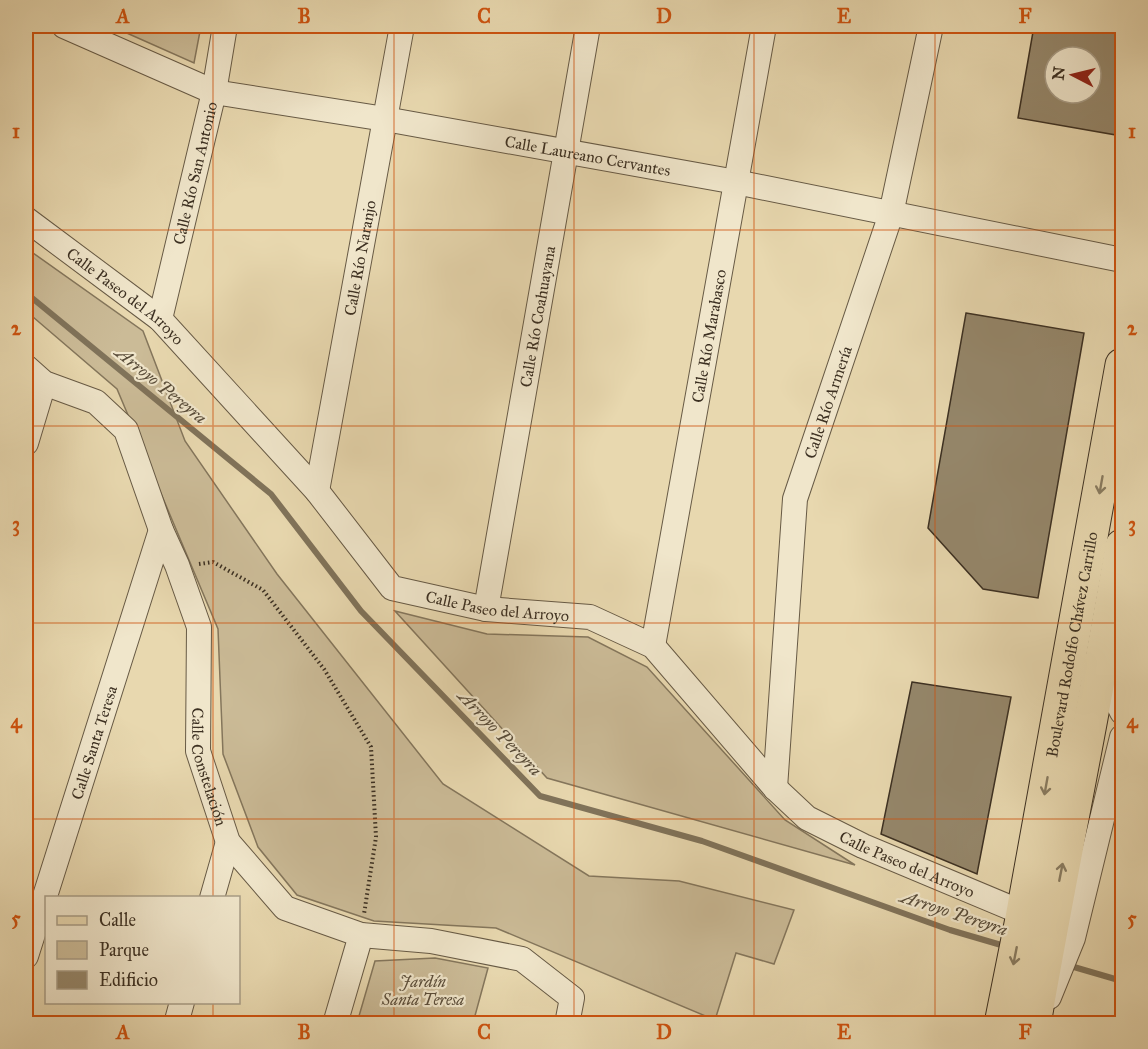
<svg xmlns="http://www.w3.org/2000/svg" width="1148" height="1049" font-family="'IM FELL Great Primer',serif">
  <style>
    .green { fill: #cbbb97; stroke: #84765c; stroke-width: 1.5 }
    .lines { fill: none; stroke-linecap: round; stroke-linejoin: round }
    .stream { stroke: #80735a; stroke-width: 6 }
    .building { fill: #95876b; stroke: #3c3022; stroke-width: 1.5; fill-rule: evenodd }
    .minor-casing { stroke: #675a45; stroke-width: 26 }
    .primary-casing { stroke: #3c3022; stroke-width: 35 }
    .path { stroke: #3c3022; stroke-width: 4; stroke-dasharray: 1.5 3; stroke-linecap: butt }
    .minor { stroke: #f0e6cb; stroke-width: 24 }
    .primary { stroke: #e8d8af; stroke-width: 33 }
    .oneway { stroke: #897c61 }
    .grid { fill: none; stroke: #ce530f; stroke-width: 1.5; stroke-opacity: 0.55 }
    .labels { text-anchor: middle; dominant-baseline: central; stroke-width: 4.5; stroke-linejoin: round; paint-order: stroke }
    .street-label { font-size: 16px; fill: #3c3022; stroke: #f0e6cb }
    .park-label { font-size: 16px; font-style: italic; fill: #594c39; stroke: #f0e6cb }
    .water-label { font-size: 18px; font-style: italic; fill: #584c39; stroke: #f0e6cb }
    .neatline { fill: none; stroke: #ce530f; stroke-width: 2 }
    .grid-label { font-size: 20px; text-anchor: middle; font-weight: bold; fill: #ce530f }
  </style>
  <rect width="100%" height="100%" fill="#e8d8af"/>
  <filter id="stains"><feTurbulence type="fractalNoise" baseFrequency=".00333" numOctaves="4"/><feColorMatrix values="0 0 0 0 .2 0 0 0 0 .09 0 0 0 0 .02 0 0 0 .5 -.17"/></filter>
  <radialGradient id="worn" r=".72"><stop offset=".6" stop-color="#630" stop-opacity="0"/><stop offset="1" stop-color="#630" stop-opacity=".3"/></radialGradient>
  <g class="green">
    <polygon points="111,26 201,26 194,63"/>
    <polygon points="26,248 143,331 185,441 277,574 443,784 589,876 679,881 794,910 774,964 736,953 715,1020 496,928 374,921 297,895 258,847 223,754 218,629 117,389 26,311"/>
    <polygon points="395,611 487,634 588,637 647,667 785,820 855,865 547,778"/>
    <polygon points="435,958 488,968 473,1023 357,1023 375,961"/>
  </g>
  <g class="lines">
    <g class="stream">
      <polyline points="26,293 271,494 361,611 540,796 702,841 950,930 1008,947"/>
      <polyline points="1067,965 1122,981"/>
    </g>
  </g>
  <g class="building">
    <path d="M1034,26h88v110l-104,-18zM1055,57h36v36h-36z"/>
    <polygon points="966,313 1084,333 1038,598 983,589 928,528"/>
    <polygon points="912,682 1011,697 977,874 881,834"/>
  </g>
  <g class="lines">
    <g class="minor-casing">
      <g id="minor">
        <path id="s1" d="M64,26l150,66 171,27 351,63 386,78"/>
        <path id="s2" d="M26,219l134,100 157,172 75,97 94,21 104,8 63,29 122,142 32,30 56,28 160,67"/>
        <path id="s3" d="M160,319l54,-227 11,-66"/>
        <path id="s4" d="M26,367l18,16 52,19 30,28 35,100 16,35 22,62 -1,124 30,91 57,66 76,27 70,6 91,18 50,39 -5,26"/>
        <polyline points="26,443 44,383"/>
        <path id="s5" d="M317,491l85,-465"/>
        <path id="s6" d="M486,609l102,-583"/>
        <path id="s7" d="M653,646l111,-620"/>
        <polyline points="1085,669 1122,675"/>
        <polyline points="1101,672 1122,712"/>
        <path id="s8" d="M775,788l20,-289 96,-285 40,-188"/>
        <polyline points="212,898 228,842"/>
        <path id="s9" d="M26,956l135,-426"/>
        <polyline points="1049,997 1073,938 1122,737"/>
        <polyline points="176,1024 182,1002"/>
        <polyline points="335,1024 361,935"/>
      </g>
    </g>
    <g class="primary-casing">
      <g id="primary">
        <path id="s10" d="M1001,1024l20,-100 101,-559"/>
        <path d="M1034,1024c28,-160 61,-318 88,-478"/>
      </g>
    </g>
    <polyline class="path" points="199,564 213,562 263,590 324,669 371,747 376,837 364,914"/>
    <use href="#minor" class="minor"/>
    <use href="#primary" class="primary"/>
  </g>
  <defs><path id="oneway-shaft" d="M-6 0H5M1.5-3L5.5 0L1.5 3" fill="none" stroke-width="1.6" stroke-linecap="round" stroke-linejoin="round" transform="scale(1.5)"/></defs>
  <g class="oneway">
    <use href="#oneway-shaft" transform="translate(1101 485) rotate(100)"/>
    <use href="#oneway-shaft" transform="translate(1046 786) rotate(100)"/>
    <use href="#oneway-shaft" transform="translate(1061 872) rotate(-79)"/>
    <use href="#oneway-shaft" transform="translate(1015 956) rotate(101)"/>
  </g>
  <path class="grid" d="M213,26v872M394,26v998M574,26v998M754,26v998M935,26v998M26,230h1096M26,426h1096M26,623h1096M26,819h1096M213,1002v22"/>
  <g class="labels">
    <g class="street-label">
      <text stroke="none"><textPath href="#s1" startOffset="543">Calle Laureano Cervantes</textPath></text>
      <text stroke="none"><textPath href="#s3" startOffset="150">Calle Río San Antonio</textPath></text>
      <text stroke="none"><textPath href="#s5" startOffset="237">Calle Río Naranjo</textPath></text>
      <text stroke="none"><textPath href="#s2" startOffset="126">Calle Paseo del Arroyo</textPath></text>
      <text stroke="none"><textPath href="#s6" startOffset="297">Calle Río Coahuayana</textPath></text>
      <text stroke="none"><textPath href="#s7" startOffset="315">Calle Río Marabasco</textPath></text>
      <text stroke="none"><textPath href="#s8" startOffset="392">Calle Río Armería</textPath></text>
      <text stroke="none"><textPath href="#s2" startOffset="630">Calle Paseo del Arroyo</textPath></text>
      <text stroke="none"><textPath href="#s10" startOffset="386">Boulevard Rodolfo Chávez Carrillo</textPath></text>
      <text stroke="none"><textPath href="#s9" startOffset="224">Calle Santa Teresa</textPath></text>
      <text stroke="none"><textPath href="#s4" startOffset="472">Calle Constelación</textPath></text>
      <text stroke="none"><textPath href="#s2" startOffset="1134">Calle Paseo del Arroyo</textPath></text>
    </g>
    <g class="park-label">
      <text x="423" y="981">Jardín<tspan x="423" dy="18">Santa Teresa</tspan></text>
    </g>
    <g class="water-label">
      <text transform="translate(161 385) rotate(39)">Arroyo Pereyra</text>
      <text transform="translate(500 733) rotate(46)">Arroyo Pereyra</text>
      <text transform="translate(954 913) rotate(18)">Arroyo Pereyra</text>
    </g>
  </g>
  <rect width="1148" height="1049" fill="none" stroke="#e8d8af" stroke-width="66"/>
  <rect x="45" y="896" width="195" height="108" fill="#f0e6cb" stroke="#a89d87" stroke-width="1.5"/>
  <rect x="57" y="916" width="30" height="9" fill="#e8d8af" stroke="#a89d87" stroke-width="1.5"/>
  <text x="99" y="926" font-size="18" fill="#3c3022">Calle</text>
  <rect x="57" y="941" width="30" height="18" fill="#cbbb97" stroke="#a89d87" stroke-width="1.5"/>
  <text x="99" y="956" font-size="18" fill="#3c3022">Parque</text>
  <rect x="57" y="971" width="30" height="18" fill="#95876b" stroke="#a89d87" stroke-width="1.5"/>
  <text x="99" y="986" font-size="18" fill="#3c3022">Edificio</text>
  <g transform="translate(1073 75) rotate(277)"><circle r="28" fill="#f0e6cb" stroke="#a89d87" stroke-width="1.5"/>
  <path d="M0-4.5L10 22L0 15L-10 22Z" fill="#8f2418"/>
  <text y="-9" font-size="16" font-weight="bold" text-anchor="middle" fill="#3c3022">N</text>
  </g>
  <rect x="33" y="33" width="1082" height="983" class="neatline"/>
  <g class="grid-label">
    <text x="123" y="23">A</text>
    <text x="304" y="23">B</text>
    <text x="484" y="23">C</text>
    <text x="664" y="23">D</text>
    <text x="844" y="23">E</text>
    <text x="1025" y="23">F</text>
    <text x="16" y="138">1</text>
    <text x="1132" y="138">1</text>
    <text x="16" y="335">2</text>
    <text x="1132" y="335">2</text>
    <text x="16" y="531">3</text>
    <text x="1132" y="531">3</text>
    <text x="16" y="728">4</text>
    <text x="1132" y="728">4</text>
    <text x="16" y="925">5</text>
    <text x="1132" y="925">5</text>
    <text x="123" y="1039">A</text>
    <text x="304" y="1039">B</text>
    <text x="484" y="1039">C</text>
    <text x="664" y="1039">D</text>
    <text x="844" y="1039">E</text>
    <text x="1025" y="1039">F</text>
  </g>
  <rect width="100%" height="100%" filter="url(#stains)"/>
  <rect width="100%" height="100%" fill="url(#worn)"/>
</svg>
